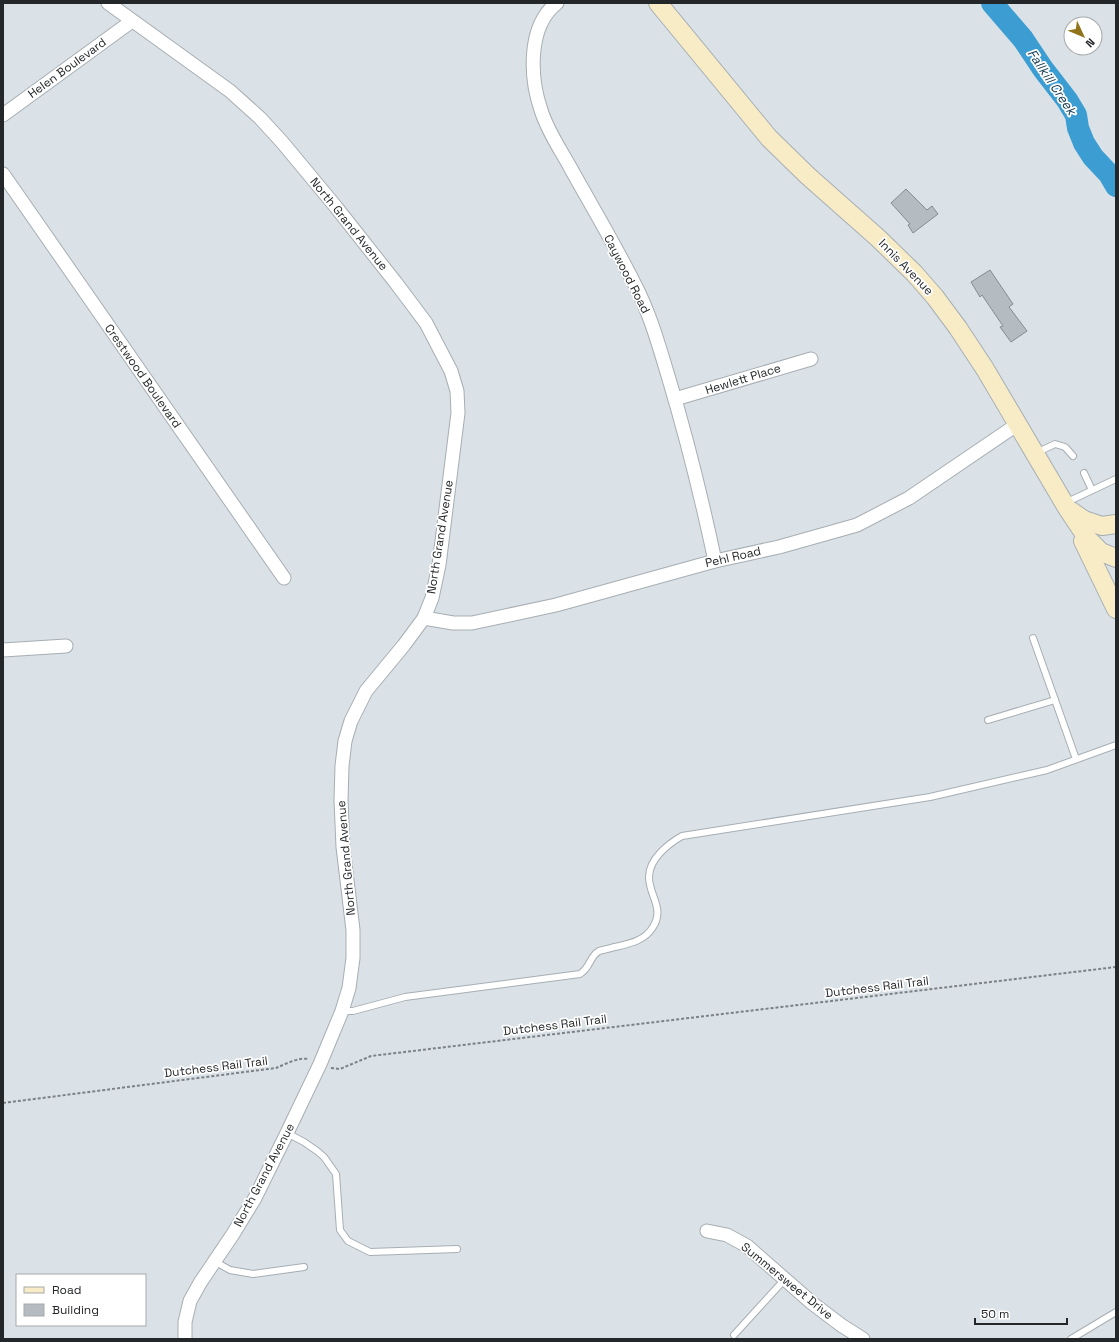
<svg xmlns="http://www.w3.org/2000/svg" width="1119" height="1342" font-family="'Space Grotesk',sans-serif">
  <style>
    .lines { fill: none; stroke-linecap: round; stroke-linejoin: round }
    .river { stroke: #3b9dd2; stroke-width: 22 }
    .building { fill: #b4bcc1; stroke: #858c90 }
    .lane-casing { stroke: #a7aeb3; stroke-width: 8 }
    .street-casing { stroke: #a7aeb3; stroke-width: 15 }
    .secondary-casing { stroke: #a7aeb3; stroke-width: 20 }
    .path { stroke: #7c8185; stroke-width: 2; stroke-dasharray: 3 2; stroke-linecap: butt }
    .lane { stroke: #fff; stroke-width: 6 }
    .street { stroke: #fff; stroke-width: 13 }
    .secondary { stroke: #f8ecc7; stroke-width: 18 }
    .labels { text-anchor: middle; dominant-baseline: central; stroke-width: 3.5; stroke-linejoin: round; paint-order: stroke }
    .street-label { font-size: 12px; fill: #242729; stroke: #fff }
    .water-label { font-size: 13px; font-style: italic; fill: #0e374e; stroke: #fff }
  </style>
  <rect width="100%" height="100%" fill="#dae2e7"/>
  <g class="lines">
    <polyline class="river" points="992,3 1023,39 1043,69 1067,100 1076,115 1078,128 1084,143 1093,157 1109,174 1116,186"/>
  </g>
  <g class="building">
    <polygon points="906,189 927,210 932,206 938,214 913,233 908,225 910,224 891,203"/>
    <polygon points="990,270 1013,304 1009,307 1027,331 1011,342 1000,327 1003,326 982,295 980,297 971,282"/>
  </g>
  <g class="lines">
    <g class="lane-casing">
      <g id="lane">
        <polyline points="1036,453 1055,444 1065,447 1073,456"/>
        <polyline points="1084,473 1092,490"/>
        <polyline points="1065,503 1116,479"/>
        <polyline points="1033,638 1076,759"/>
        <polyline points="988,720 1055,700"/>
        <path d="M342,1011h11l52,-14 175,-23c11,-7 9,-17 19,-23 4,-1 8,-2 12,-3 16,-4 33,-6 42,-21 12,-19 -4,-31 -4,-50 0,-18 19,-33 33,-41l248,-39 117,-27 69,-25"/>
        <polyline points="287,1133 304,1142 317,1151 324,1157 336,1174 340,1230 348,1241 370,1252 457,1249"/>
        <polyline points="214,1261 230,1270 253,1274 304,1267"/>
        <polyline points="734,1335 785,1279"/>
        <polyline points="1071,1339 1116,1312"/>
      </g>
    </g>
    <g class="street-casing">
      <g id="street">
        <polyline points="108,3 230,91 260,118 282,142 336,207 396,283 426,323 451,371 457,391 458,413 439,565 432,598 424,618 404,645 366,691 351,721 345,741 342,766 341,800 343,847 353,930 353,958 349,988 342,1011 320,1064 287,1133 255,1198 233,1234 200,1283 190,1301 185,1322 185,1339"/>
        <path d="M557,3c-30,23 -27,75 -16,107 6,20 19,39 29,57 21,38 44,76 64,116 16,30 25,63 35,96 18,60 33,121 46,182"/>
        <polyline points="3,115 132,21"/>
        <polyline points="3,174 284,578"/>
        <polyline points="675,399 811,359"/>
        <polyline points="424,618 453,623 472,623 556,605 715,561 779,547 857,525 909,498 1018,424"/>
        <polyline points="3,650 66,646"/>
        <polyline points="707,1231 727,1235 747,1246 812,1303 841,1325 863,1339"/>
      </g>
    </g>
    <g class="secondary-casing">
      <g id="secondary">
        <polyline points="658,3 769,138 808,176 878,238 914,273 935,297 958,328 985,369 1067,508 1087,538 1101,552 1116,558"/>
        <polyline points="1071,511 1084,520 1102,526 1116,524"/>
        <polyline points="1083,541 1116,609"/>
      </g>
    </g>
    <g class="path">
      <polyline points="331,1068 340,1069 371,1056 1116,967"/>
      <path d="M3,1103l273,-35c10,-4 22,-11 33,-9"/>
    </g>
    <use href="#lane" class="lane"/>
    <use href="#street" class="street"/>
    <use href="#secondary" class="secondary"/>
  </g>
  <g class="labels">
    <g class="street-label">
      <text transform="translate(67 68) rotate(-36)">Helen Boulevard</text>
      <text transform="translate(349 224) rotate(51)">North Grand Avenue</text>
      <text transform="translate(906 267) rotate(46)">Innis Avenue</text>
      <text transform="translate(627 274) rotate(63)">Caywood Road</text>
      <text transform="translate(143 376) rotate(55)">Crestwood Boulevard</text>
      <text transform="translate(743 379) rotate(-17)">Hewlett Place</text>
      <text transform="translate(440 537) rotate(-81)">North Grand Avenue</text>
      <text transform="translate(733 557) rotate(-13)">Pehl Road</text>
      <text transform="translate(346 858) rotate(-95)">North Grand Avenue</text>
      <text transform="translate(877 987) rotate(-7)">Dutchess Rail Trail</text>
      <text transform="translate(555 1025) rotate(-7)">Dutchess Rail Trail</text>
      <text transform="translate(216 1067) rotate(-7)">Dutchess Rail Trail</text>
      <text transform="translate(264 1175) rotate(-62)">North Grand Avenue</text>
      <text transform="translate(787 1281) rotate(39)">Summersweet Drive</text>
    </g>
    <g class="water-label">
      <text transform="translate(1052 82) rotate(56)">Fallkill Creek</text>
    </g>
  </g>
  <rect width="1119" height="1342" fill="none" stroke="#242729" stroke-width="8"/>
  <rect x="16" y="1274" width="130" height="52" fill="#ffffff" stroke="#a7a9a9"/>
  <rect x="24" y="1287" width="20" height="6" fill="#f8ecc7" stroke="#a7a9a9"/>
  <text x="52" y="1294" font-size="12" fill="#242729">Road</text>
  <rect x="24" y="1304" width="20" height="12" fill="#b4bcc1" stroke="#a7a9a9"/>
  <text x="52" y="1314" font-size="12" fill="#242729">Building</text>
  <g transform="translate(1083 36) rotate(134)"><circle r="19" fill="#ffffff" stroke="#a7a9a9"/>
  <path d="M0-3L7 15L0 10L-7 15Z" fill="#90741a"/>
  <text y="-6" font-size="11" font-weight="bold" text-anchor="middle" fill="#242729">N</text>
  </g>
  <path d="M975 1318v6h92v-6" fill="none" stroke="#242729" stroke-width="2"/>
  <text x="981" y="1318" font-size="12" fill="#242729" stroke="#ffffff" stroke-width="3" paint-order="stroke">50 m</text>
</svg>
